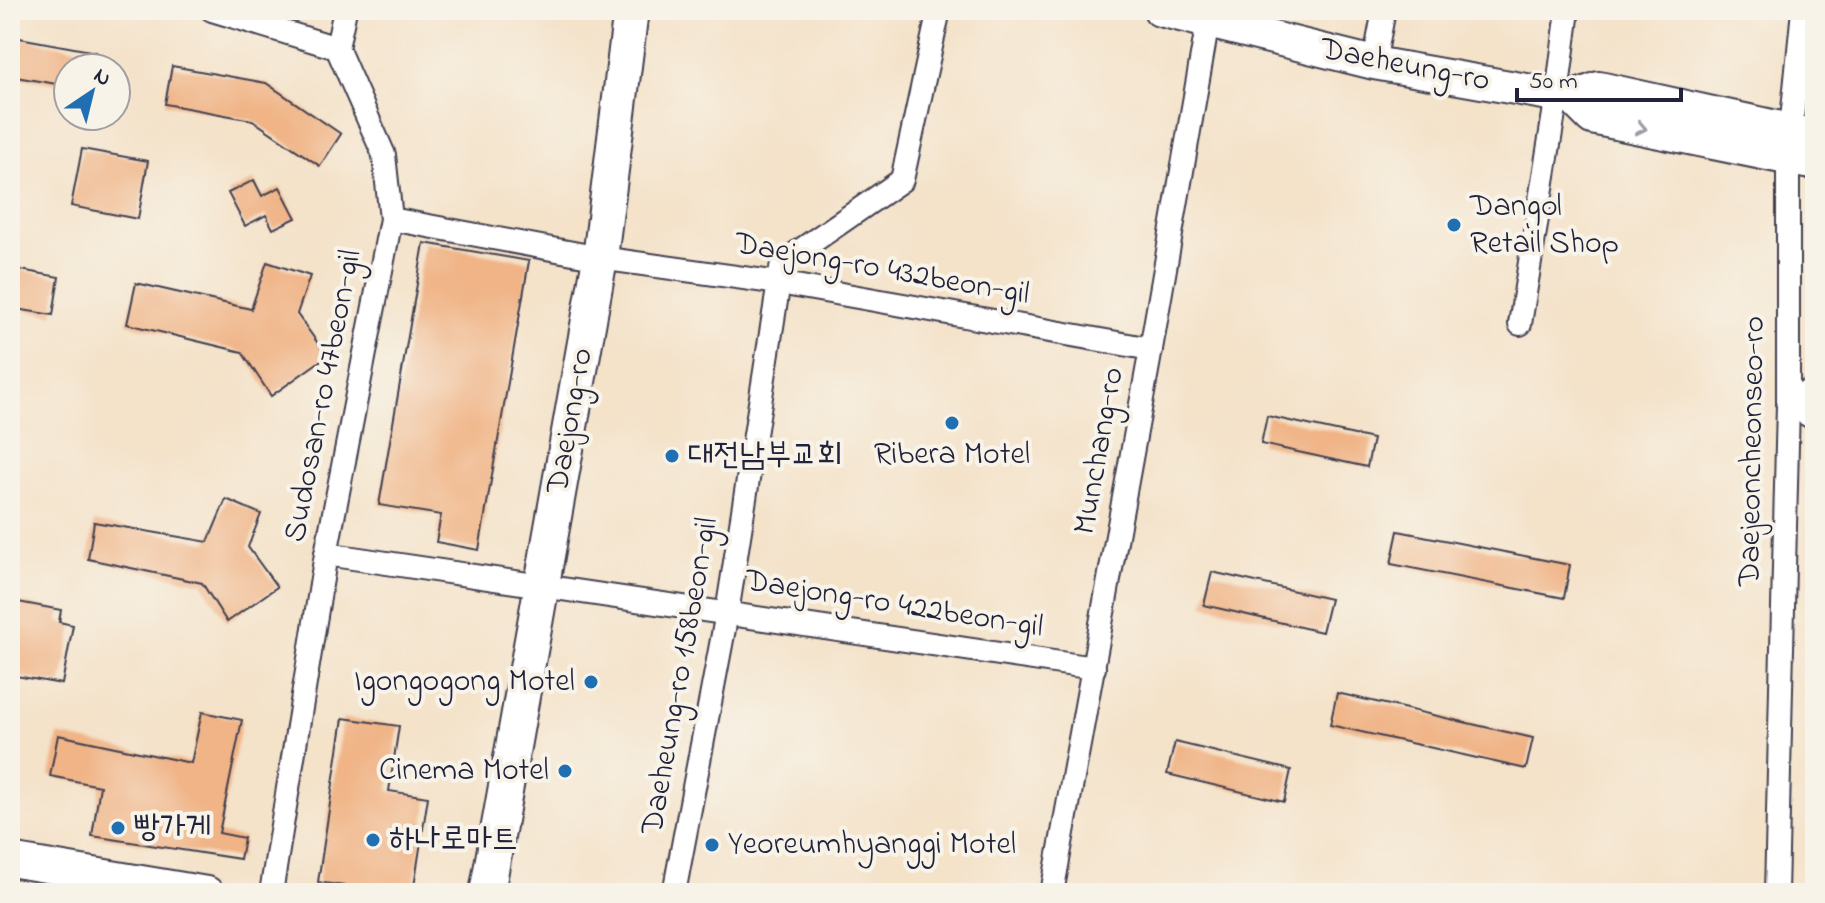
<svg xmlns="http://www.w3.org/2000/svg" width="1825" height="903" font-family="'Indie Flower','Poor Story',sans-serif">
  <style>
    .building { fill: #f0b486 }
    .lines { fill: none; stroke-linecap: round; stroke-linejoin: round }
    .street-casing { stroke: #423f50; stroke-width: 26 }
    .secondary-casing { stroke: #423f50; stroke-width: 36 }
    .primary-casing { stroke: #423f50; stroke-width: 38 }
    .street { stroke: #fff; stroke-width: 22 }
    .secondary { stroke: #fff; stroke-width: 32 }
    .primary { stroke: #fff; stroke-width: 34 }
    .oneway { stroke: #9c9ca7 }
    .poi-dot { fill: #1f6fb2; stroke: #f7f3e8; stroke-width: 3 }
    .labels { text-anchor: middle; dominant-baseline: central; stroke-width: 8; stroke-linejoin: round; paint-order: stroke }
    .street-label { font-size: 32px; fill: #22223b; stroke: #f7f3e8 }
    .poi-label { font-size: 32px; fill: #22223b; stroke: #f7f3e8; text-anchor: start }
  </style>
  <rect width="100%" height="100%" fill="#f7f3e8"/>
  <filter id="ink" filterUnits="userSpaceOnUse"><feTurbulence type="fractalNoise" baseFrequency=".0125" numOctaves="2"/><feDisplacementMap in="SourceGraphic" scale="16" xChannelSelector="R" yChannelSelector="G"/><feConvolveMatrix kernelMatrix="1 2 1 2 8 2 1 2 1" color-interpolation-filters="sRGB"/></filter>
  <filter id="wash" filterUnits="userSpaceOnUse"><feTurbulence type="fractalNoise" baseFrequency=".006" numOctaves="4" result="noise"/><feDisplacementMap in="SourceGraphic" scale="32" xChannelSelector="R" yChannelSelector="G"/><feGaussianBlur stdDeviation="1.8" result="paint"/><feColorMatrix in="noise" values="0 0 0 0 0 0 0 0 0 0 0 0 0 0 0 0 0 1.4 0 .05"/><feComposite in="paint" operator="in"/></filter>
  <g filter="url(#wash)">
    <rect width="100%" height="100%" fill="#f4e2c9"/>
    <g id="blocks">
      <g class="building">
        <polygon points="14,37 96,52 93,68 68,68 68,86 10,76"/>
        <polygon points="172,66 266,83 341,134 320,166 252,120 165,104"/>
        <polygon points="82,149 148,161 138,219 71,206"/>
        <polygon points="254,180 262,196 280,187 296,218 273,229 266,215 245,226 228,193"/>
        <polygon points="424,243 529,261 479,550 436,542 441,515 379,505"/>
        <polygon points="267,262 310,276 297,314 327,356 271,396 242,352 127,324 136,283 251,309"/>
        <polygon points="10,268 59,277 53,315 10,308"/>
        <polygon points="1267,416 1373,439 1367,467 1261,444"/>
        <polygon points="226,499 261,514 248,547 277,587 227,622 202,583 88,559 94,522 208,542"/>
        <polygon points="1398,531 1570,565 1564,598 1391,564"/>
        <polygon points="1212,572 1330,599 1322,632 1204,605"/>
        <polygon points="13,601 61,610 59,622 73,625 62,684 10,675 10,614"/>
        <polygon points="1337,693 1533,738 1526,769 1330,725"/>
        <polygon points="202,712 242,720 219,833 244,838 240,859 92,836 100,786 50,776 58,735 191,763"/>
        <polygon points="343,718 399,726 389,791 428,797 413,893 390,893 318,882"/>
        <polygon points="1175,742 1291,770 1284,802 1167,774"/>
      </g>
    </g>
  </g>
  <g filter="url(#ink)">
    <use href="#blocks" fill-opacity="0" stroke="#423f50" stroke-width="2"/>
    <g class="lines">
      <g class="street-casing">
        <g id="street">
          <polyline points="212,10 337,48 384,155 391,219 326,554 271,893"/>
          <polyline points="337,48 345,10"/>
          <polyline points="1374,63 1384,10"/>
          <polyline points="391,219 600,258 779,283 1151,349"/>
          <polyline points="1520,324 1557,95 1568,10"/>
          <polyline points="1815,387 1788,404 1815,419"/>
          <polyline points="326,554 1094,668"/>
          <polyline points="674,893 727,613 782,263 902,180 939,10"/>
          <polyline points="1052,893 1151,349 1210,10"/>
          <polyline points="1776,893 1788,404 1788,159 1803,10"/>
        </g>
      </g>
      <g class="secondary-casing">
        <g id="secondary">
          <polyline points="1160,10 1374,63 1572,98 1599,88 1790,130 1810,135 1815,144"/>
          <polyline points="1572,98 1592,118 1806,162 1815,158"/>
          <polyline points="10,860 207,893"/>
        </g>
      </g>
      <g class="primary-casing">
        <polyline id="primary" points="487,893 600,258 631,10"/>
      </g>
      <use href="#street" class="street"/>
      <use href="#secondary" class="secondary"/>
      <use href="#primary" class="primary"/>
    </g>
    <defs><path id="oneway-chevron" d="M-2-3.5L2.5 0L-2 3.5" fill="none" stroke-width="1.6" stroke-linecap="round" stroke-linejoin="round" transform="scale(2)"/></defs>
    <use class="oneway" href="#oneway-chevron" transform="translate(1641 128) rotate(12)"/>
  </g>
  <g class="poi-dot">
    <circle cx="1454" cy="225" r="8"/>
    <circle cx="952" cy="423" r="8"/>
    <circle cx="672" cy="456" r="8"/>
    <circle cx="591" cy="682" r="8"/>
    <circle cx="565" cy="771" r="8"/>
    <circle cx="118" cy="828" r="8"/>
    <circle cx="373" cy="840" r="8"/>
    <circle cx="712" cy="845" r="8"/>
  </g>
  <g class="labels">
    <g class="street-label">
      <text transform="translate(1405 66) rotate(11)">Daeheung-ro</text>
      <text transform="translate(882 270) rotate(10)">Daejong-ro 432beon-gil</text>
      <text transform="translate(324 396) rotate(-79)">Sudosan-ro 47beon-gil</text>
      <text transform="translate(571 421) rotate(-80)">Daejong-ro</text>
      <text transform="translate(1100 451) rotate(-80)">Munchang-ro</text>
      <text transform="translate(1753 451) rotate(-89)">Daejeoncheonseo-ro</text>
      <text transform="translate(894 605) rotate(9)">Daejong-ro 422beon-gil</text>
      <text transform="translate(681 676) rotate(-80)">Daeheung-ro 158beon-gil</text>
    </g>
    <g class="poi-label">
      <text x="1470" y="207">Dangol<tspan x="1470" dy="37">Retail Shop</tspan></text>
      <text x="952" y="455" text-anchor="middle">Ribera Motel</text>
      <text x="688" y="456">대전남부교회</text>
      <text x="575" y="682" text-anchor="end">Igongogong Motel</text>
      <text x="549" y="771" text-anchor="end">Cinema Motel</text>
      <text x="134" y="828">빵가게</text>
      <text x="389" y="840">하나로마트</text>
      <text x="728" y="845">Yeoreumhyanggi Motel</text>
    </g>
  </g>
  <rect width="1825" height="903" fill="none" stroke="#f7f3e8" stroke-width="40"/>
  <g transform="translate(92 92) rotate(35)"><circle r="38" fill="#f7f3e8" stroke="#a29fa3" stroke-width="2"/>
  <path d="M0-6L14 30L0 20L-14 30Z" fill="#1f6fb2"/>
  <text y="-12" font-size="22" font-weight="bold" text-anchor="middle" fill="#22223b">N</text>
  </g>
  <path d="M1517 88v12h164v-12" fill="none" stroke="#22223b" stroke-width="4"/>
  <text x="1529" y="88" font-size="24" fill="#22223b" stroke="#f7f3e8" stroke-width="6" paint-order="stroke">50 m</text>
</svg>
